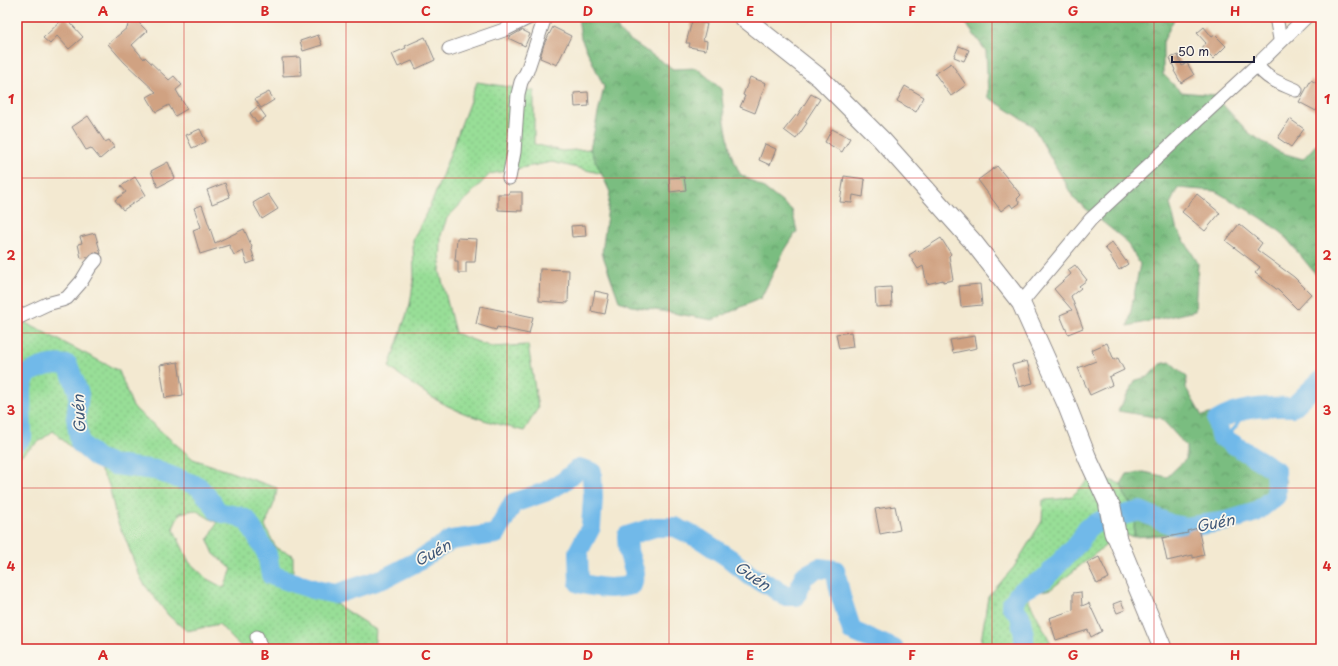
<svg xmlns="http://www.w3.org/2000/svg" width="1338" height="666" font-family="'Playpen Sans',sans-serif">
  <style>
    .grass { fill: url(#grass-dots); stroke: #5d8069; fill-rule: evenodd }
    .forest { fill: url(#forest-crowns); stroke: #4e705e }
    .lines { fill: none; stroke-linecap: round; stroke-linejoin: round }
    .stream { stroke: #71b9e9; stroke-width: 3.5 }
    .river { stroke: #71b9e9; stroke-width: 20 }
    .building { fill: #d0a282 }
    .minor-casing { stroke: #8a8686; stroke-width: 15 }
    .secondary-casing { stroke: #8a8686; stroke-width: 20 }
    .primary-casing { stroke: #8a8686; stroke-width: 23 }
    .minor { stroke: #fff; stroke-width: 13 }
    .secondary { stroke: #fff; stroke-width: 18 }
    .primary { stroke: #fff; stroke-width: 21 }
    .grid { fill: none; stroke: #d62828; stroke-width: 1; stroke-opacity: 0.55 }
    .labels { text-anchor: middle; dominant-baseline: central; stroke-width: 3.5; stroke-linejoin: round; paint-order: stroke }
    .water-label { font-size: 15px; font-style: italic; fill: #3e5778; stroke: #fbf7ec }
    .neatline { fill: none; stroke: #d62828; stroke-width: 1.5 }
    .grid-label { font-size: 13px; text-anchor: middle; font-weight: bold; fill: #d62828 }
  </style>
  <defs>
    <pattern id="grass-dots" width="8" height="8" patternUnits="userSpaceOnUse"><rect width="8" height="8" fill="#98de97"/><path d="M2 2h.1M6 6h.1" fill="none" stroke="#83be83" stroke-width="1.8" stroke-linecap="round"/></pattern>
    <pattern id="forest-crowns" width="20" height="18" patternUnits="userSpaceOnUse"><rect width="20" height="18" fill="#7abd80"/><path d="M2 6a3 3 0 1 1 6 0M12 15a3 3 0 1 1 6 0" fill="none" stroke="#64996a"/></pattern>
  </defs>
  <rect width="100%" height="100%" fill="#fbf7ec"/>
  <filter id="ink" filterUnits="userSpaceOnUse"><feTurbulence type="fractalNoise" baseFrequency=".025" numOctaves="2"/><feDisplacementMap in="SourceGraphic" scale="8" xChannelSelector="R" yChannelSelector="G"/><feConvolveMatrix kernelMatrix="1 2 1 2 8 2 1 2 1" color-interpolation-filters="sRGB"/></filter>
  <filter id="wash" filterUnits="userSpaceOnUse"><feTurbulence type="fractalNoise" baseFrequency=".012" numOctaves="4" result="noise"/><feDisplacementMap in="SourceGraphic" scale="16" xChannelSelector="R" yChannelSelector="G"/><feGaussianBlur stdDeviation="0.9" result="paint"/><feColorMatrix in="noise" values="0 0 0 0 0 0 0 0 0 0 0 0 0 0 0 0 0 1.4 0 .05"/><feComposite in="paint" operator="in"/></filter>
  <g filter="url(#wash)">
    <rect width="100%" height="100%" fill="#f3e9d1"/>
    <g class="grass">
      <path d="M477,82l57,9v53l28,7 28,-2 13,25 -51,-12 -62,12 -43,44 -6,17 -1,37 15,61 36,14 37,-2 10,63 -14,23c-26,-7 -52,-13 -76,-25 -21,-10 -40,-25 -59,-39l21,-63 4,-26 -1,-38 21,-43z"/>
      <path d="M22,321l97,50 14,36 60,52 84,29 -2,13 -10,25 11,22 17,7v36l38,10 45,29 -2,19h-130l-10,-9 -15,-16 -32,7 -18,-15 -25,-32 -7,-14 -11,-30 -9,-19 -8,-36 -9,-15 -21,-15 -26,-24 -36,27v-113l5,-6zM195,510l22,13 -9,17 6,14 18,15 -8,19 -17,-9 -18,-17 -16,-34 7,-15z"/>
      <polygon points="1094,475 1121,484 1126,499 1135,507 1134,537 1120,534 1051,589 1026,595 1054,649 978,649 980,648 988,597 1014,567 1042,521 1043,500 1059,499 1072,496"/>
    </g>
    <g class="forest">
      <polygon points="578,17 608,17 624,36 673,69 697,68 721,89 725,122 731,154 740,174 764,188 792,210 797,231 783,253 761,298 713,320 632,306 619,301 602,253 610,192 590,149 604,87 581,38"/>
      <polygon points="961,17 1175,17 1163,42 1163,74 1181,92 1214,95 1249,133 1279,152 1303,159 1321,139 1321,276 1318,277 1282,233 1260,217 1215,191 1178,188 1170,204 1176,227 1198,263 1195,311 1128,326 1140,264 1125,240 1074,199 1033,126 988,97 986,51"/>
      <polygon points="1170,362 1187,377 1186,388 1202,416 1213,413 1233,437 1254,451 1280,467 1286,483 1266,493 1254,507 1216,531 1134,537 1135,507 1126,499 1121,484 1127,474 1144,472 1167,477 1186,459 1186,446 1161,418 1118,411 1136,380 1148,377 1160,364"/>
    </g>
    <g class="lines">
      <path class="stream" d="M1220,436c15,-3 18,-11 22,-25"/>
      <g class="river">
        <path d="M17,442l5,-5 -1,-45 5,-18c15,-7 24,-12 42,-9l11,29 -3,24 4,25 17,15 17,7 41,5 43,16 13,15 7,11 20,4 9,4 20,34 4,21 45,15 20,4 49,-16 31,-16 35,-22 45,-6 17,-31 32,-11 18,-10 16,-14 13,4 1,26 -2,29 -13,25 1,31c20,5 33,7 53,2l3,-12 -7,-22 -1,-15 28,-9h20l25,12 29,19 23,19 19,9 14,10h11l8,-20 15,-8 16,2 6,27 11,34 42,18"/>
        <path d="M1024,649v-13l-4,-20 -9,-11 9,-13 24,-13 36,-38 7,-13 15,-8 38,-9 30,13 15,3 42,-6 29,-9 20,-16 -1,-26 -55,-34 -3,-15c22,-14 50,-15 76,-14l28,-27"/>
      </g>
    </g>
    <g id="blocks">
      <g class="building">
        <polygon points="65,17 83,37 69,49 57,36 50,44 43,38"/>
        <polygon points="135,19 147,31 132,45 144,59 145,57 169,80 174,76 182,85 176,90 187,109 175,116 169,105 156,112 147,97 156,92 124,62 108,44 128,27 127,26"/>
        <polygon points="692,21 707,24 703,40 707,41 706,50 689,47 690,43 686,43"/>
        <polygon points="553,27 571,36 557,65 540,58 544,44"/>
        <polygon points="1204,27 1212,37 1215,35 1226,46 1213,59 1202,48 1206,43 1197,33"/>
        <polygon points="522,30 530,34 525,46 508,38"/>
        <polygon points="318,35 322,45 303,51 300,41"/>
        <polygon points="425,37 435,60 416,69 412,61 398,67 392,54 406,48 405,46"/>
        <polygon points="959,46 969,50 964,61 954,57"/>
        <polygon points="1178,55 1182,66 1187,63 1194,75 1181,83 1174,71 1175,70 1170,58"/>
        <polygon points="300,57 301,75 283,76 282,58"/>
        <polygon points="951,63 966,85 951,96 935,74"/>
        <polygon points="750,77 766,83 755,113 740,107 745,96 743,95"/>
        <polygon points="1311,80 1321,86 1321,102 1316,111 1299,102"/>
        <polygon points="905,86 924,97 916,112 897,101"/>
        <polygon points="269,92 274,100 261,108 255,99"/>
        <polygon points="588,92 589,106 575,107 574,93"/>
        <polygon points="811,94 820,99 805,122 807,123 796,139 784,130 796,115 797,116"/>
        <polygon points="258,106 266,117 257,123 250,113"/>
        <polygon points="88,116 105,142 109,140 114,147 100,159 91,148 86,150 72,127"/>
        <polygon points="1290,119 1304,129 1291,147 1278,138"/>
        <polygon points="200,129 206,142 192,148 186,135"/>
        <polygon points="832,129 850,138 842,152 825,142"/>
        <polygon points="765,144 776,149 770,165 759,160"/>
        <polygon points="168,162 175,178 158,187 151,171"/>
        <polygon points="997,166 1021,195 1017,199 1020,203 1013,208 1010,204 1001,211 978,180"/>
        <polygon points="844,176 865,179 863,197 853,195 852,203 840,202"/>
        <polygon points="135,177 146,195 123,210 115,200 126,192 121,186"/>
        <polygon points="684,177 686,190 670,192 669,178"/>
        <polygon points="225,183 230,197 212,204 207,190"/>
        <polygon points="509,192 522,192 522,211 498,210 498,194 509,194"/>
        <polygon points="268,194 278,209 262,219 253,203"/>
        <polygon points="1197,194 1220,213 1205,231 1182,212"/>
        <polygon points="202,205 215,243 244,229 252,247 251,248 255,261 247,264 243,251 234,255 229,245 200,254 193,230 201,227 194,208"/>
        <polygon points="1239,224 1262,243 1257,250 1294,277 1311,294 1297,309 1279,291 1255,273 1260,267 1226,241"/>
        <polygon points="585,225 586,236 572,237 571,226"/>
        <polygon points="95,233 101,254 94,252 88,257 81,258 78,244 82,243 80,237"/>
        <polygon points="457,238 477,239 475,262 466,262 466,273 458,273 458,261 455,261"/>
        <polygon points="941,238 951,254 949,256 953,280 943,282 943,280 927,284 923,266 918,269 909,255 917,250 919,252"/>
        <polygon points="1112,242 1128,264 1119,270 1110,256 1111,255 1105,248"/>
        <polygon points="1075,265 1087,280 1079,286 1081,288 1071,296 1083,328 1068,334 1060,315 1072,310 1054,289 1071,274 1068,270"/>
        <polygon points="540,269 569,270 568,303 539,301"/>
        <polygon points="980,284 982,305 961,307 959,286"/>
        <polygon points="891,287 892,306 876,307 875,288"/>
        <polygon points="595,291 609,294 605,314 591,311"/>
        <polygon points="480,306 533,317 529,334 497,327 496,330 476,324"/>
        <polygon points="851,332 853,347 839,349 836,334"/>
        <polygon points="975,336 977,348 953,353 950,340"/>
        <polygon points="1107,343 1114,360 1118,358 1124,370 1109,377 1112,385 1090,395 1078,368 1096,361 1091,350"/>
        <polygon points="1027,361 1033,383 1019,387 1012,365"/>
        <polygon points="178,362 183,395 165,398 160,365"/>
        <polygon points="895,506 900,530 880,534 875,509"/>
        <polygon points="1198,528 1204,555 1193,558 1193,555 1167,561 1162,538 1188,533 1187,531"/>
        <polygon points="1099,557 1109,578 1097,584 1087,563"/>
        <polygon points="1081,592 1082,606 1089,603 1102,631 1091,637 1088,630 1056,640 1049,618 1073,610 1073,593"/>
        <polygon points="1121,601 1125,610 1117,613 1113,604"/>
      </g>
    </g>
  </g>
  <g filter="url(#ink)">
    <use href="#blocks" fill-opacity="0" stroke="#8a8686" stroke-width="1"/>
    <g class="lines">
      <g class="minor-casing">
        <g id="minor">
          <polyline points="1276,17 1280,39 1282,40"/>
          <polyline points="449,49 504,30 530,17"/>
          <path d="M1257,65c10,15 23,18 39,25"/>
          <polyline points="509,178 514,152 518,94 521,82 527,71 545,17"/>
          <polyline points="1021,303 1091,219 1257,65 1306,17"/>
          <polyline points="17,318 47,304 62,300 67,298 81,282 90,267 96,260"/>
          <polyline points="257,637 261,649"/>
        </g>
      </g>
      <g class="secondary-casing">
        <g id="secondary">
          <polyline points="743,17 820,78 882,140 974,243 1021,303 1066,403 1087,457 1110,507"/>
          <polyline points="1115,533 1163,649"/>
        </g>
      </g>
      <g class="primary-casing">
        <polyline id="primary" points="1110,507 1115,533"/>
      </g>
      <use href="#minor" class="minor"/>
      <use href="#secondary" class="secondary"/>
      <use href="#primary" class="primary"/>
    </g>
  </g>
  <path class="grid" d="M184,17v632M346,17v632M507,17v632M669,17v632M831,17v632M992,17v632M1154,17v632M17,178h1304M17,333h1304M17,488h1304"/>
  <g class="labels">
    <g class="water-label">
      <text transform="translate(78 414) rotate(-93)">Guén</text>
      <text transform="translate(1215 522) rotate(-11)">Guén</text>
      <text transform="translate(432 552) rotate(-28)">Guén</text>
      <text transform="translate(753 575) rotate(35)">Guén</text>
    </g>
  </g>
  <rect width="1338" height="666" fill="none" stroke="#fbf7ec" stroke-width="44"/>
  <path d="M1172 56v6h82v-6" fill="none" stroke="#22223b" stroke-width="2"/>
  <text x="1178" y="56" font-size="12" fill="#22223b" stroke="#fbf7ec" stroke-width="3" paint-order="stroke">50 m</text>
  <rect x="22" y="22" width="1294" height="622" class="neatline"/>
  <g class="grid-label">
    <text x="103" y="16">A</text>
    <text x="265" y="16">B</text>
    <text x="426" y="16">C</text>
    <text x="588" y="16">D</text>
    <text x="750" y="16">E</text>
    <text x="912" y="16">F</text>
    <text x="1073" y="16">G</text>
    <text x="1235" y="16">H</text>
    <text x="11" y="104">1</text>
    <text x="1327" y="104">1</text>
    <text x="11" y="260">2</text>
    <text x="1327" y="260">2</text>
    <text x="11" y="415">3</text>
    <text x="1327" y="415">3</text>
    <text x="11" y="571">4</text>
    <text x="1327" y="571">4</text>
    <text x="103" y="660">A</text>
    <text x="265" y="660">B</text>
    <text x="426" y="660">C</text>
    <text x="588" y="660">D</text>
    <text x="750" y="660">E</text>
    <text x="912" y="660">F</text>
    <text x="1073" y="660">G</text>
    <text x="1235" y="660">H</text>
  </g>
</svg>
